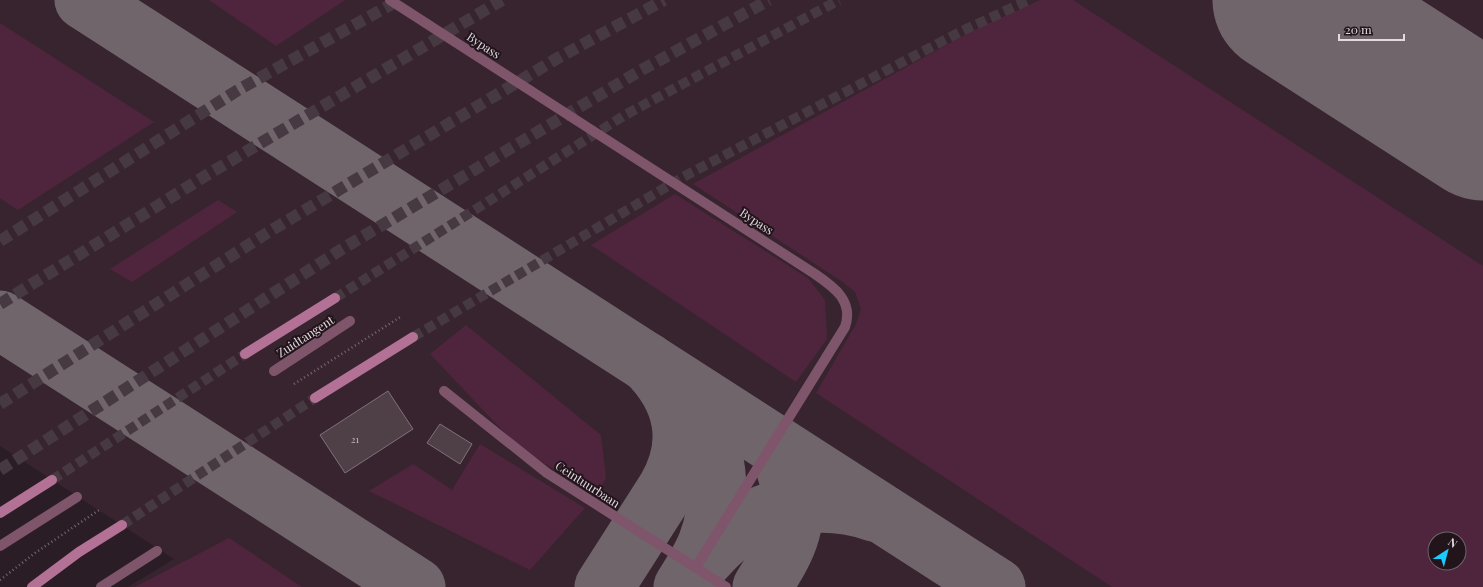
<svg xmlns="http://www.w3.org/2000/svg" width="1483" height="587" font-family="'Playfair Display',serif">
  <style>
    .built { fill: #38242f; fill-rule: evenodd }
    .green { fill: #4f243d; fill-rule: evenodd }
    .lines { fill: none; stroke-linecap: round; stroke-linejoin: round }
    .taxiway { stroke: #71656c; stroke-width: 59 }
    .runway { stroke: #71656c; stroke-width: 147 }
    .building { fill: #4f4048; stroke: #817079 }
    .secondary-tunnel { stroke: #473941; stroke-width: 10; stroke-dasharray: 10 5; stroke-linecap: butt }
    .highway-tunnel { stroke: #473941; stroke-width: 12; stroke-dasharray: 12 6; stroke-linecap: butt }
    .path { stroke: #776b72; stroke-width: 2.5; stroke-dasharray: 1 3; stroke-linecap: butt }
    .lane { stroke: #7f556c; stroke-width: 10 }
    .secondary { stroke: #b37196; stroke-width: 10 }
    .labels { text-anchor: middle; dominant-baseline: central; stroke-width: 4; stroke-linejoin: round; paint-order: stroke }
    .number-label { font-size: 10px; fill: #beb3b8 }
    .street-label { font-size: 12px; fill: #e3d9de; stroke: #21141b }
  </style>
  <rect width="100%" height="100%" fill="#2b1d25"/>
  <path class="built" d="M0,0h1483v587h-1355l46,-28 -174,-113zM1435,539h24v24h-24z"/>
  <g class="green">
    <polygon points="209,0 345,0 276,46"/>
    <path d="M1040,0h33l410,266v321h-371l-296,-194 40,-69 5,-15 -6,-17 -14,-11 -148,-97 279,-153zM1435,539h24v24h-24z"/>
    <polygon points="0,23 154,122 18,210 0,198"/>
    <polygon points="675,194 808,278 825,300 827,339 796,382 591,245"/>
    <polygon points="218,200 237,212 132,282 110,269"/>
    <polygon points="466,325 601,435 606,478 597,495 519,448 430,354"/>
    <polygon points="480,444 585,508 530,570 369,491 413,464 452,490"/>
    <polygon points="229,538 302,587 135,587"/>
  </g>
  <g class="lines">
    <g class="taxiway">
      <polyline points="84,0 996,587"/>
      <polyline points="0,320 416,587"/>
      <path d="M696,567c10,-10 19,-21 30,-30 42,-34 98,-42 148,-25"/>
      <path d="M604,587l62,-97c28,-47 18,-91 -19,-128"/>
      <path d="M683,587c9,-14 18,-28 24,-43 18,-47 11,-100 -17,-142"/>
      <path d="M762,587c26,-40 42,-68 24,-116"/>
    </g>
    <polyline class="runway" points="1286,0 1483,127"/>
  </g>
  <g class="building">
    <polygon points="388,391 413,429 345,473 320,435"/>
    <polygon points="440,424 472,444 460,464 427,443"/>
  </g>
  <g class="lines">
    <g class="secondary-tunnel">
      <polyline points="335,298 625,115 839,0"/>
      <polyline points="413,337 683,177 962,31 1029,0"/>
      <polyline points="52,480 245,354"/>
      <polyline points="122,525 315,398"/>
    </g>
    <g class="highway-tunnel">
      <polyline points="0,241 238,90 399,0"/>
      <polyline points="0,304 210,173 502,0"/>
      <polyline points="0,404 267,233 556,59 664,0"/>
      <polyline points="0,470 342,249 638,72 769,0"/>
    </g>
    <g class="path">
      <polyline points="294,384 402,316"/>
      <polyline points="0,580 35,553 99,510"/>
    </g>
    <g class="lane">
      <path d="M390,0l425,274c19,13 39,27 30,53l-149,240"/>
      <polyline points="274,371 350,321"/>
      <polyline points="444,391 547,473 726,587"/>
      <polyline points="0,546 77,497"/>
      <polyline points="101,587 157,551"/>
    </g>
    <g class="secondary">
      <polyline points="245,354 335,298"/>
      <polyline points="315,398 413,337"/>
      <polyline points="0,513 52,480"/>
      <polyline points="32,587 79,552 122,525"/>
    </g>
  </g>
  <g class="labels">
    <g class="number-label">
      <text x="355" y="439">21</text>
    </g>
    <g class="street-label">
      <text transform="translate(484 45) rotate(33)">Bypass</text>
      <text transform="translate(757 221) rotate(33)">Bypass</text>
      <text transform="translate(305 336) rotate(-33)">Zuidtangent</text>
      <text transform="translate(588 484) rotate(33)">Ceintuurbaan</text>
    </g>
  </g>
  <g transform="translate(1447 551) rotate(36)"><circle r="19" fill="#21141b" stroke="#6f6369"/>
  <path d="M0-3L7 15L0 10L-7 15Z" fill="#1bcafc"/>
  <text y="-6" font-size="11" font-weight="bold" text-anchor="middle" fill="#e3d9de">N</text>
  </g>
  <path d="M1339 34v6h65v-6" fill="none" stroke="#e3d9de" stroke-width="2"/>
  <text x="1345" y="34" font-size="12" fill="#e3d9de" stroke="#21141b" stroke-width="3" paint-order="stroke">20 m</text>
</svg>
